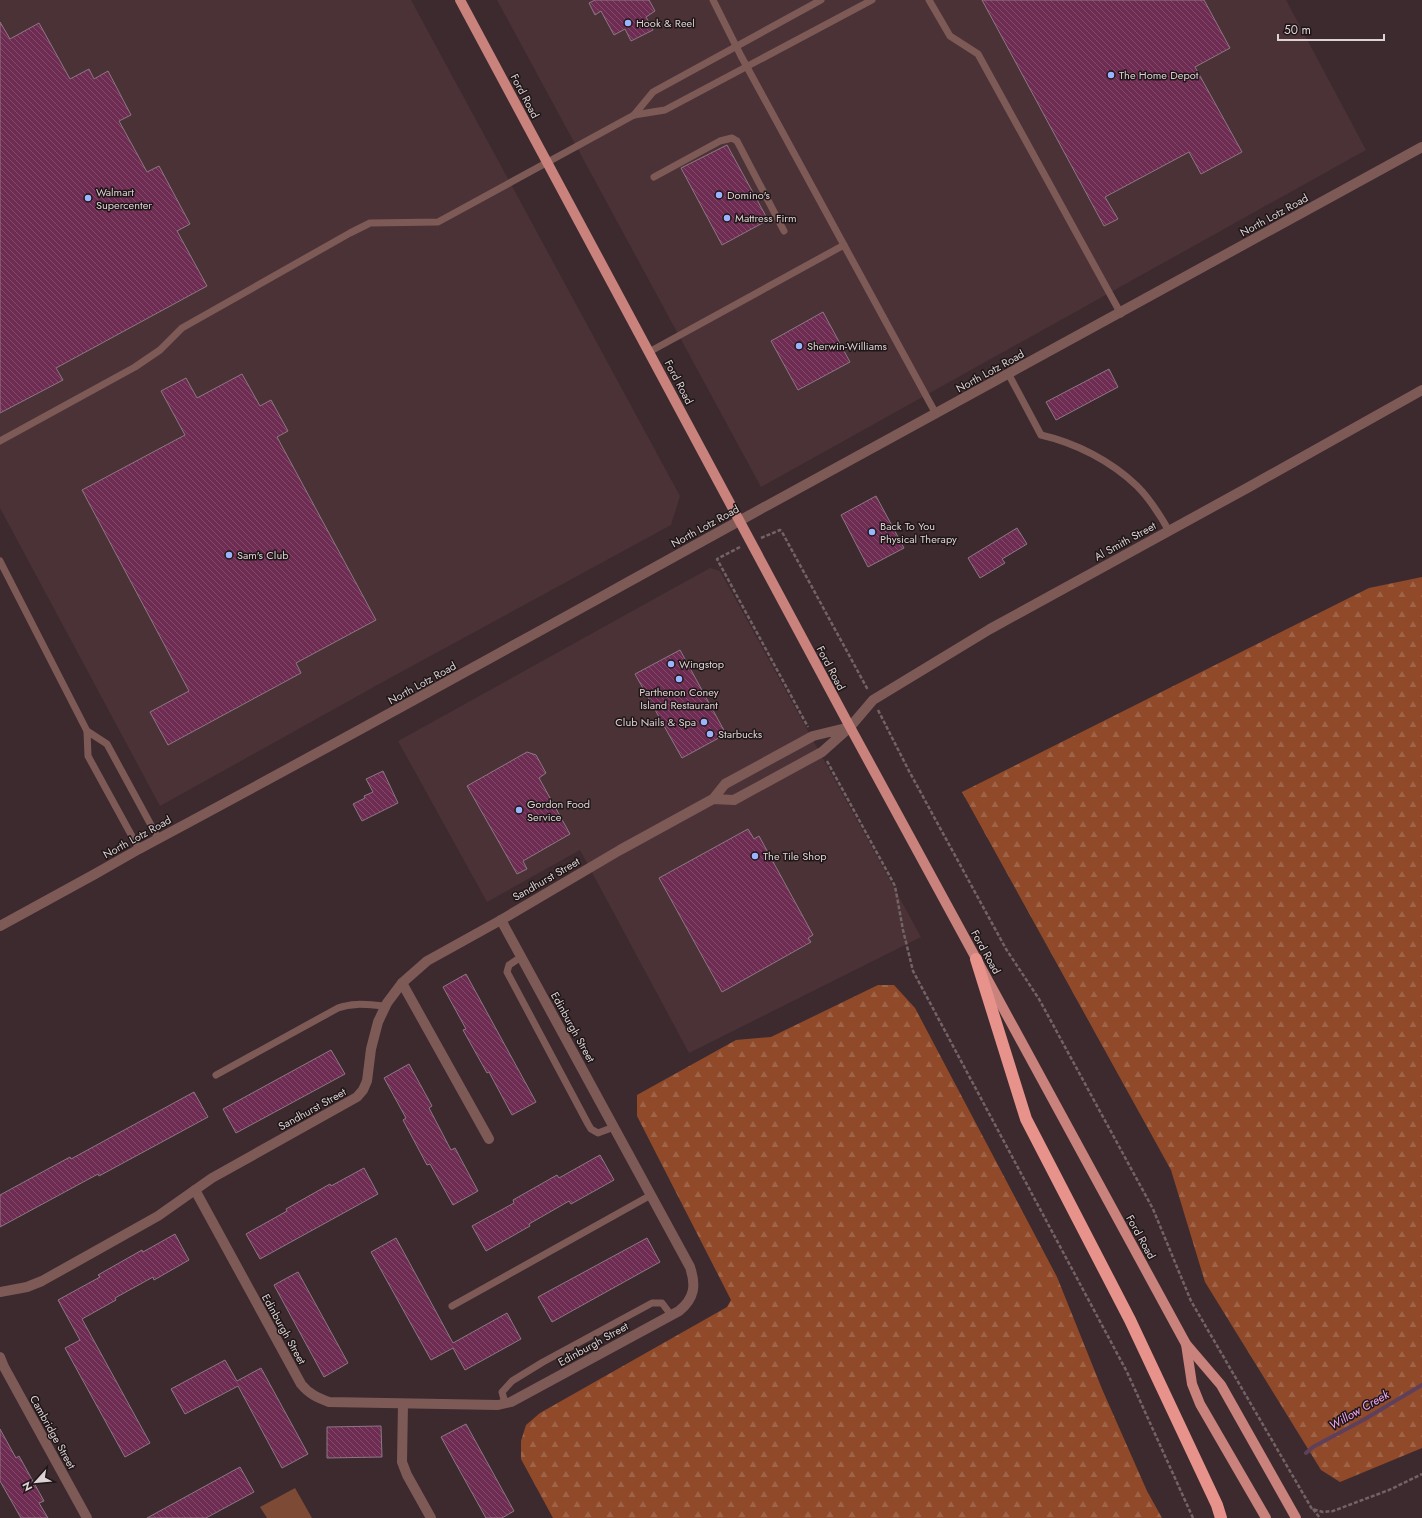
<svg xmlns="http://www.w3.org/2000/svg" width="1422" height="1518" font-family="Jost,sans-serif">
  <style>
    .built { fill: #4b3237 }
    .forest { fill: url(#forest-firs) }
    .garden { fill: #7c4a35 }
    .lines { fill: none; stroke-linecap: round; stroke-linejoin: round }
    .stream { stroke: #5e405c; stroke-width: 4 }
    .building { fill: url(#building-back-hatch); stroke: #8b7881 }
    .path { stroke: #736366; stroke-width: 2.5; stroke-dasharray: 4 2; stroke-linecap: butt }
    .service { stroke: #7e5a57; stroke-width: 7 }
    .minor { stroke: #7e5a57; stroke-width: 10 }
    .tertiary { stroke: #7e5a57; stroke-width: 10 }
    .primary { stroke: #c9827c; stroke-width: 10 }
    .motorway { stroke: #e7928b; stroke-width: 12 }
    .poi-dot { fill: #9bb4fd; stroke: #1e1617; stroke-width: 1.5 }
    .labels { text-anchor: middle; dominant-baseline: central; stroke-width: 3; stroke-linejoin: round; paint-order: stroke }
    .poi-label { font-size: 11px; fill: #ded2d4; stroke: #1e1617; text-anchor: start }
    .street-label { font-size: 11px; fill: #ded2d4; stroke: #1e1617 }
    .water-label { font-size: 12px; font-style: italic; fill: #f2a5f2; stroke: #1e1617 }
  </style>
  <defs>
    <pattern id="forest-firs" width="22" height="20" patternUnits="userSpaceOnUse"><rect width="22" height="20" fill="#904a2a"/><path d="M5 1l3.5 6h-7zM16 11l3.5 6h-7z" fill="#9f6348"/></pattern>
    <pattern id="building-back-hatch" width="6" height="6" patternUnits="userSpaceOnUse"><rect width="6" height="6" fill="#6e2c53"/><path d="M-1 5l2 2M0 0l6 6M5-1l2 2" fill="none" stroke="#824a6b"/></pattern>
  </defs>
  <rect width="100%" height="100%" fill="#3d2a2e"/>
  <g class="built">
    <polygon points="0,0 411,0 680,496 671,525 390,678 160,806 0,508"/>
    <polygon points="497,0 1286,0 1366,150 761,487"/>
    <polygon points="710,568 720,571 921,937 689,1053 580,850 487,902 398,741"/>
  </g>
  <g class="forest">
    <polygon points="1422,577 1422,1448 1340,1482 1321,1470 1205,1282 1171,1170 962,792 1369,588"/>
    <polygon points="878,985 894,985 915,1008 1057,1277 1102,1389 1147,1491 1162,1518 553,1518 521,1459 521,1441 526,1425 540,1413 727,1307 731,1300 637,1116 637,1095 736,1040 771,1037"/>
  </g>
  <polygon class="garden" points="295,1488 312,1518 267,1518 260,1507"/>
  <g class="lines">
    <polyline class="stream" points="1306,1453 1313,1447 1365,1419 1422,1385"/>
  </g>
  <g class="building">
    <polygon points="595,0 649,0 655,11 646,17 653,30 631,41 625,29 614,35 601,11 595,15 589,3"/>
    <polygon points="982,0 1204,0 1230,48 1195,67 1242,152 1201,174 1189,152 1105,197 1118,219 1104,226"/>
    <polygon points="0,22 10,39 39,23 70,79 89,69 94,79 108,71 131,115 119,121 147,172 159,166 190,224 177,231 207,286 56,368 63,380 0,413"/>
    <polygon points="727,145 768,220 722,245 681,168"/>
    <polygon points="823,312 850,362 798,390 771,341"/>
    <polygon points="1109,369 1118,387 1056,420 1046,402"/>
    <polygon points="242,374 260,406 271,400 288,431 277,437 376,620 296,663 301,673 168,745 150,712 189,691 82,490 185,435 161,391 186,378 197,398"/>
    <polygon points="876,496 904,548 868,567 841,515"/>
    <polygon points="1017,528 1027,544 1002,559 1005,563 980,578 968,558"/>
    <polygon points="680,650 726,734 682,758 635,674"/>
    <polygon points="527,752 536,755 546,773 539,778 570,834 523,861 527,869 517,874 467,786"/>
    <polygon points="383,771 398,803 362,821 353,804 365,798 364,796 373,792 366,779"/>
    <polygon points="748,829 754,839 759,836 813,935 808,938 811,942 722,992 659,878"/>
    <polygon points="466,974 536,1102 512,1115 489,1072 487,1073 463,1030 466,1029 443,987"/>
    <polygon points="331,1050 345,1074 236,1133 223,1109"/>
    <polygon points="409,1064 432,1106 429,1108 451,1150 455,1148 478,1191 453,1205 430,1164 427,1165 403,1120 406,1118 384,1078"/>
    <polygon points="194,1092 208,1117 99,1176 98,1174 0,1227 0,1195 70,1157 71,1159"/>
    <polygon points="600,1155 614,1180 571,1204 569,1201 529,1224 530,1226 486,1251 472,1226 514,1203 513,1200 557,1175 559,1178"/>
    <polygon points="364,1168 378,1194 260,1259 246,1234 287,1211 286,1209 330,1184 331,1186"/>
    <polygon points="175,1234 189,1260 154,1280 153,1277 115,1298 116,1300 82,1319 150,1443 125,1457 65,1348 80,1340 58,1300 100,1277 98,1275 142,1250 143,1252"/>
    <polygon points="396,1238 453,1343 507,1313 521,1339 465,1370 453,1348 431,1360 371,1252"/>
    <polygon points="647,1238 660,1262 552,1322 538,1297"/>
    <polygon points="298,1272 348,1363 324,1377 274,1285"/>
    <polygon points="225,1360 237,1381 261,1368 308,1454 282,1468 238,1386 185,1414 171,1389"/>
    <polygon points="466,1424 514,1511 502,1518 486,1518 441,1437"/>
    <polygon points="381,1426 382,1457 327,1458 327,1427"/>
    <polygon points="0,1429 16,1458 19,1456 44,1501 39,1503 48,1518 21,1518 0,1481"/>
    <polygon points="240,1467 254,1492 206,1518 147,1518"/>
  </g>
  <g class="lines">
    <g class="path">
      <polyline points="761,538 780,530 782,532 868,690"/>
      <polyline points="740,547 717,559 808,727"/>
      <polyline points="878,710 909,771 1006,949 1039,999 1153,1209 1191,1301 1312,1509 1323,1512 1333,1511 1389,1490 1422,1474"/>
      <polyline points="827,761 895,886 903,930 913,971 1127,1372 1193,1518"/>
      <polyline points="1313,1509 1320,1518"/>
    </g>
    <g class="service">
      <polyline points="713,0 741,56 936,414"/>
      <polyline points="929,0 950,36 978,54 1121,314"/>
      <polyline points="634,115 653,92 821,0"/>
      <polyline points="654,177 720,141 732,138 737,141 784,231"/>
      <polyline points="649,352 844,245"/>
      <path d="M1009,375l32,60c35,8 70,26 96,51 13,13 23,29 32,45"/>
      <polyline points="0,441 135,367 160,350 182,328 350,233 370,223 438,222 634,115 665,110 872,0"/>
      <polyline points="0,561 87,731"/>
      <polyline points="139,849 88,756 87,731 107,744 158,838"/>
      <polyline points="521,957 509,965 507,972 588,1124 591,1129 598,1133 614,1127"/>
      <path d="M216,1075l122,-67c16,-6 31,-3 47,-2"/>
      <polyline points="452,1306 651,1195"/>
      <polyline points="505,1403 502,1392 512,1381 543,1362 652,1303 662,1303 671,1315"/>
    </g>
    <g class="minor">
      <polyline points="850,727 873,700 990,629 1249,487 1422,390"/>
      <polyline points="402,983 489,1139"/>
      <path d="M195,1190l106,194c8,10 17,14 28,18l169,3 13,-3 168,-91c16,-13 17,-26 11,-44l-189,-347"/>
      <polyline points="0,1292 27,1287 42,1281 158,1216 212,1178 357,1097 363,1090 367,1081 371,1049 378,1022 387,1003 402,983 427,961 501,920 620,850 713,799 725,784 813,736 850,727 822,752 734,800 713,799"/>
      <polyline points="0,1357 4,1367 87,1518"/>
      <polyline points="403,1404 402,1462 407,1475 431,1518"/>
    </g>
    <path class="tertiary" d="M0,926l95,-52 44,-25c201,-107 400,-218 600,-328 228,-124 456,-248 683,-374"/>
    <g class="primary">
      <polyline points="460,0 850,727 1186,1344 1221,1385 1296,1518"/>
      <polyline points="1186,1344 1192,1384 1200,1404 1266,1518"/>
    </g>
    <polyline class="motorway" points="976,959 1026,1119 1130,1320 1217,1505 1221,1518"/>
  </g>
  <g class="poi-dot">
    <circle cx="628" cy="23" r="4"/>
    <circle cx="1111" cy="75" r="4"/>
    <circle cx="719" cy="195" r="4"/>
    <circle cx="88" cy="198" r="4"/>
    <circle cx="727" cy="218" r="4"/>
    <circle cx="799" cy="346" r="4"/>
    <circle cx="872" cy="532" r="4"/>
    <circle cx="229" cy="555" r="4"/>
    <circle cx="671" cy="664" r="4"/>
    <circle cx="679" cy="679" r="4"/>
    <circle cx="704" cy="722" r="4"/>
    <circle cx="710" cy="734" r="4"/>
    <circle cx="519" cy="810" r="4"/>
    <circle cx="755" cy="856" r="4"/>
  </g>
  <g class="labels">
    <g class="poi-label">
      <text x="636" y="23">Hook &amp; Reel</text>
      <text x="1119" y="75">The Home Depot</text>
      <text x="96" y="192">Walmart<tspan x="96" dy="13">Supercenter</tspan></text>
      <text x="727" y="195">Domino's</text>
      <text x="735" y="218">Mattress Firm</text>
      <text x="807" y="346">Sherwin-Williams</text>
      <text x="880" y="526">Back To You<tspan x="880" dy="13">Physical Therapy</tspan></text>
      <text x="237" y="555">Sam's Club</text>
      <text x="679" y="664">Wingstop</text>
      <text x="679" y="692" text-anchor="middle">Parthenon Coney<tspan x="679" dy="13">Island Restaurant</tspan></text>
      <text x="696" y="722" text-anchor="end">Club Nails &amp; Spa</text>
      <text x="718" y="734">Starbucks</text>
      <text x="527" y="804">Gordon Food<tspan x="527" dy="13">Service</tspan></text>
      <text x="763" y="856">The Tile Shop</text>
    </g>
    <g class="street-label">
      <text transform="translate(525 96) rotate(62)">Ford Road</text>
      <text transform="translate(1274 215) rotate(-29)">North Lotz Road</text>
      <text transform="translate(990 371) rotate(-29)">North Lotz Road</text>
      <text transform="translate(679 382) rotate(62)">Ford Road</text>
      <text transform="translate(705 526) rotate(-29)">North Lotz Road</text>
      <text transform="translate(1125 541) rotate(-29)">Al Smith Street</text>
      <text transform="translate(831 668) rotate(62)">Ford Road</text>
      <text transform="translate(422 683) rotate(-29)">North Lotz Road</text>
      <text transform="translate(137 837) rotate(-29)">North Lotz Road</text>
      <text transform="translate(546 879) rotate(-30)">Sandhurst Street</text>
      <text transform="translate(986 952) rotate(61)">Ford Road</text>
      <text transform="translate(573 1027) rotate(61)">Edinburgh Street</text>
      <text transform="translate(312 1109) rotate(-29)">Sandhurst Street</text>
      <text transform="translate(1141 1237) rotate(61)">Ford Road</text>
      <text transform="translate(284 1329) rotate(61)">Edinburgh Street</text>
      <text transform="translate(593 1344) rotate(-29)">Edinburgh Street</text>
      <text transform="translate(53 1432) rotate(61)">Cambridge Street</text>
    </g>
    <g class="water-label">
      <text transform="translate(1359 1410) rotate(-30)">Willow Creek</text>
    </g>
  </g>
  <g transform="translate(36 1482) rotate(243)" stroke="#1e1617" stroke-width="3" paint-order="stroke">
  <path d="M0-3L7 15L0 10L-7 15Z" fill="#ded2d4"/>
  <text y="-6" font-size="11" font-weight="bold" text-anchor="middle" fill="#ded2d4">N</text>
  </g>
  <path d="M1278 34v6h106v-6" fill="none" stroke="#ded2d4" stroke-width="2"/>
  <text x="1284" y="34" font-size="12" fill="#ded2d4" stroke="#1e1617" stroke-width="3" paint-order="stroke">50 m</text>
</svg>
